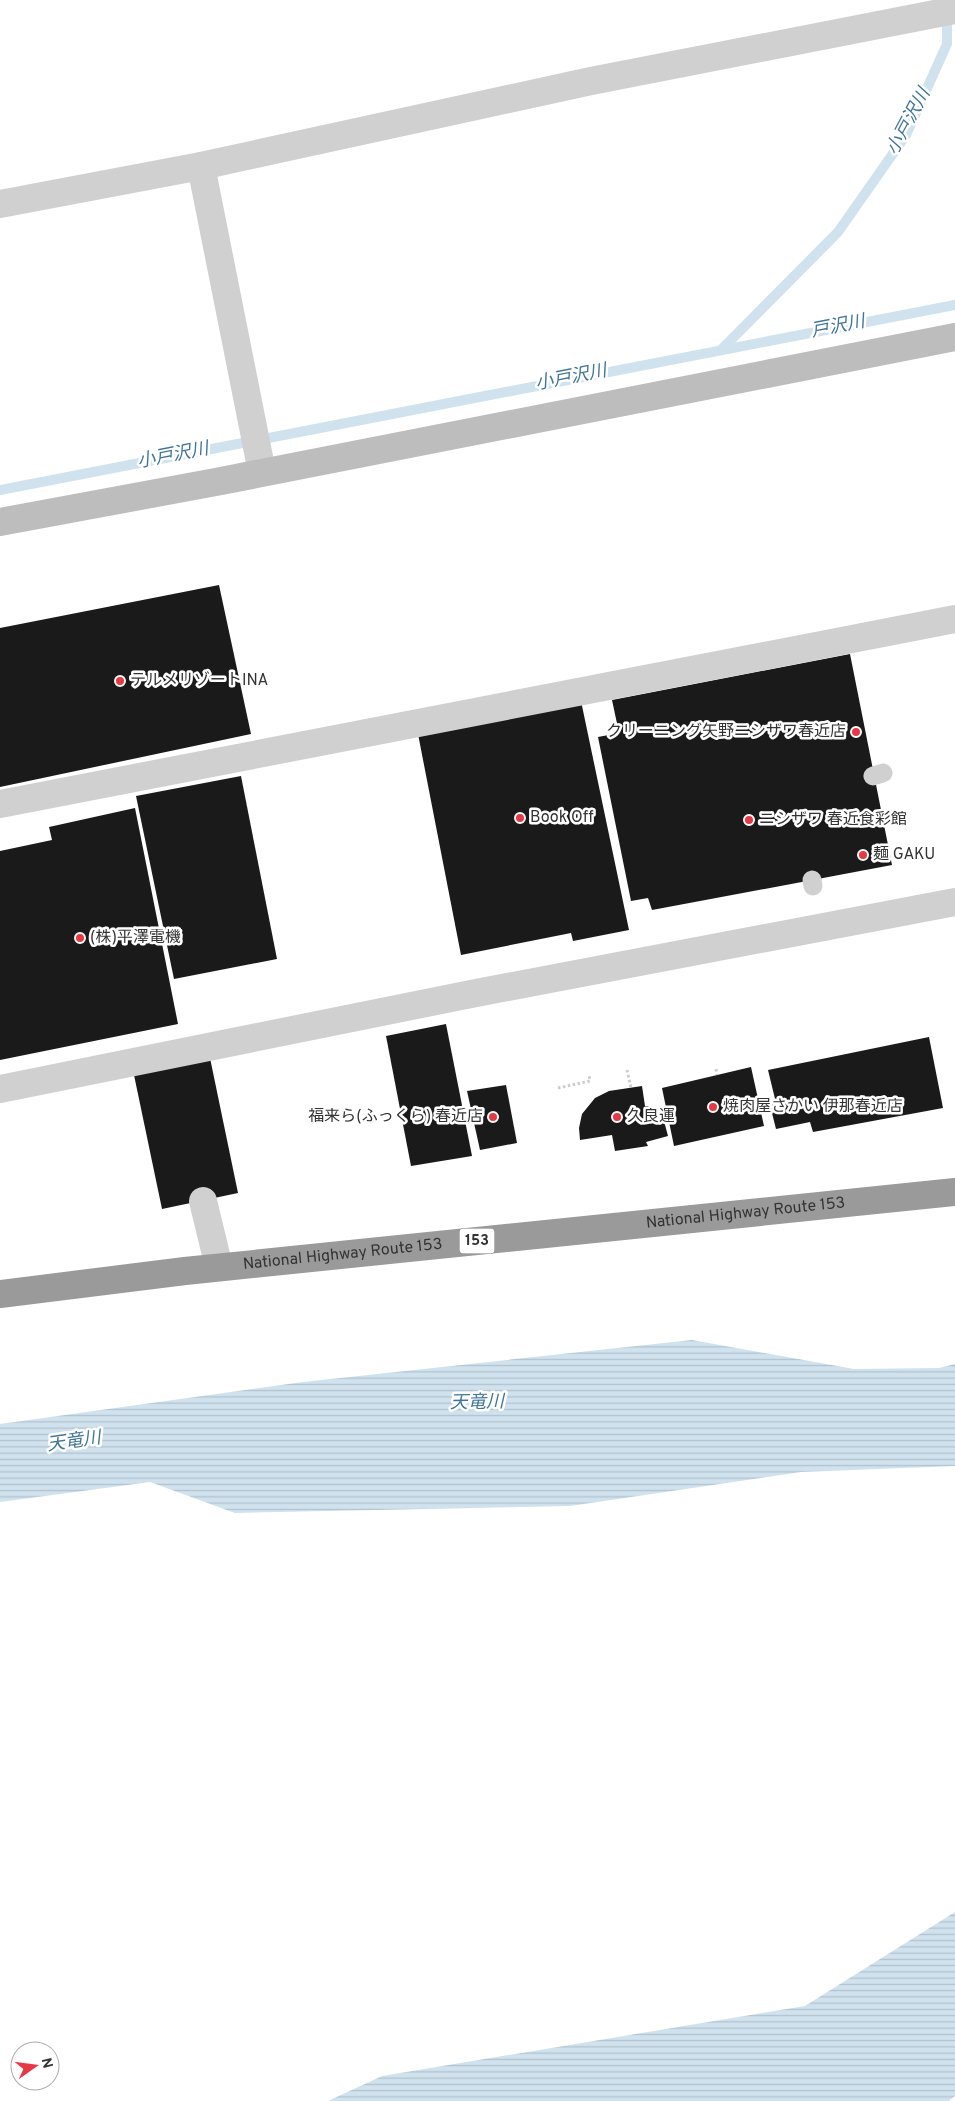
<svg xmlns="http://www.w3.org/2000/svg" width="955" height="2101" font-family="Overpass,'Noto Sans JP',sans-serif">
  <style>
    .water { fill: url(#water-rules) }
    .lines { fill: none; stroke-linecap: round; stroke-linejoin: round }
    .stream { stroke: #cfe2ee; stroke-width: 10 }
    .building { fill: #1a1a1a }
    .path { stroke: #cdcdcd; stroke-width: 3; stroke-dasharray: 2.5 2.5; stroke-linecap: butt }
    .lane { stroke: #d0d0d0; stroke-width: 19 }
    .street { stroke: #d0d0d0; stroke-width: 28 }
    .secondary { stroke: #bdbdbd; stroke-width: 28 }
    .highway { stroke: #9a9a9a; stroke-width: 28 }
    .poi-dot { fill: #e63946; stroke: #fff; stroke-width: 2 }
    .labels { text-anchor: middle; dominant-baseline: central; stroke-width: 5; stroke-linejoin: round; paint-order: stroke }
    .shield { fill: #fff; stroke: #707070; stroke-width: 1 }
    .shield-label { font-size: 15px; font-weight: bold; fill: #333 }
    .poi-label { font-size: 16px; fill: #333; stroke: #fff; text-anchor: start }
    .street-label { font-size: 16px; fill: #333; stroke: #fff }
    .water-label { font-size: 18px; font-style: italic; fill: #3f7597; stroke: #fff }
  </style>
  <defs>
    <pattern id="water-rules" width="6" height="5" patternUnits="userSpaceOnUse" patternTransform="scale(1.25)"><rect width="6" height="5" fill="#cfe2ee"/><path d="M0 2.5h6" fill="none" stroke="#b2c2cd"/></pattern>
  </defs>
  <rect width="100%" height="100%" fill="#fff"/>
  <g class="water">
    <polygon points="692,1340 854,1369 939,1368 955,1364 955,1466 801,1472 570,1506 235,1513 150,1482 0,1502 0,1424 303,1382"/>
    <polygon points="955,1912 955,2096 949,2101 328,2101 382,2076 805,2006"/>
  </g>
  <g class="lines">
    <g class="stream">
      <polyline points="722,349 838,232 906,135 947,44 947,13"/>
      <polyline points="0,490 955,305"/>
    </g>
  </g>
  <g class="building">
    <polygon points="219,585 251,734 0,787 0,628"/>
    <polygon points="850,654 892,865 652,910 648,898 631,901 598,737 619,733 612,700"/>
    <polygon points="581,701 629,930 573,941 571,933 461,955 418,734"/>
    <polygon points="241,776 277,959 174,979 136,796"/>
    <polygon points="135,808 178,1024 0,1060 0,851 52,840 49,827"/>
    <polygon points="446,1024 472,1156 411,1166 386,1036"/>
    <polygon points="929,1037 943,1108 813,1132 810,1122 776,1129 770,1105 776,1103 768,1070"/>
    <polygon points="210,1058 238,1193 162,1209 134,1075"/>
    <polygon points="751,1067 764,1126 674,1146 662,1088"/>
    <polygon points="506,1085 517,1143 480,1150 467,1091"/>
    <polygon points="642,1086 645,1106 650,1106 654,1123 664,1121 668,1136 646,1142 648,1146 615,1151 612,1135 580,1140 579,1128 582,1114 595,1098 609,1091"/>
  </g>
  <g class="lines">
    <g class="path">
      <polyline points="716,1069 717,1075"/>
      <polyline points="627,1070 631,1088"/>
      <polyline points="558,1088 590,1081 589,1075"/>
    </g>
    <g class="lane">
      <polyline points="873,776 883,773"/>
      <polyline points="812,880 813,886"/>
    </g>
    <g class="street">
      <polyline points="201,166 262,472"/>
      <polyline points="0,204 201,166 591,81 955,10"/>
      <polyline points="0,804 955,619"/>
      <polyline points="0,1089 471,994 955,902"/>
      <polyline points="203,1201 219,1267"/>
    </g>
    <polyline class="secondary" points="0,522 221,481 955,337"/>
    <path class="highway" id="s1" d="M0,1294l185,-23 770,-79"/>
  </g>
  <g class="poi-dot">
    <circle cx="120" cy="681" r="5"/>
    <circle cx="856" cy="732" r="5"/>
    <circle cx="520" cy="818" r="5"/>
    <circle cx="749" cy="820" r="5"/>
    <circle cx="863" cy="855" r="5"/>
    <circle cx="80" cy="938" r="5"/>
    <circle cx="713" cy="1107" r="5"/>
    <circle cx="493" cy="1117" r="5"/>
    <circle cx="617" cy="1117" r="5"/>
  </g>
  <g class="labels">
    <rect class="shield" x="459.5" y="1228.5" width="35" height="25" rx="4"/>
    <g class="shield-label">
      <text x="477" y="1241">153</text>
    </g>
    <g class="poi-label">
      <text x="130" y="681">テルメリゾートINA</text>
      <text x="846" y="732" text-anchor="end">クリーニング矢野ニシザワ春近店</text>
      <text x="530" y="818">Book Off</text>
      <text x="759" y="820">ニシザワ 春近食彩館</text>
      <text x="873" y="855">麺 GAKU</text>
      <text x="90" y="938">(株)平澤電機</text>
      <text x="723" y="1107">焼肉屋さかい 伊那春近店</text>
      <text x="483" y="1117" text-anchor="end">福来ら(ふっくら) 春近店</text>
      <text x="627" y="1117">久良運</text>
    </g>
    <g class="street-label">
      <text stroke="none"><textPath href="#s1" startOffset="750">National Highway Route 153</textPath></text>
      <text stroke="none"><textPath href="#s1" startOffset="345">National Highway Route 153</textPath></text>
    </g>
    <g class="water-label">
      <text transform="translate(909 122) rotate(-62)">小戸沢川</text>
      <text transform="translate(838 327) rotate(-11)">戸沢川</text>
      <text transform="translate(571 378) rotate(-11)">小戸沢川</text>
      <text transform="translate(173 456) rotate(-11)">小戸沢川</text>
      <text transform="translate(477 1403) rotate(-1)">天竜川</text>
      <text transform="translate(74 1442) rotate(-8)">天竜川</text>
    </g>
  </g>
  <g transform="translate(35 2066) rotate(76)"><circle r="24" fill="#ffffff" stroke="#adadad"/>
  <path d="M0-4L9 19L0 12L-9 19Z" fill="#e63946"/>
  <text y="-8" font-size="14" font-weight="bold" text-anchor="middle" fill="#333333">N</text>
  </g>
</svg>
